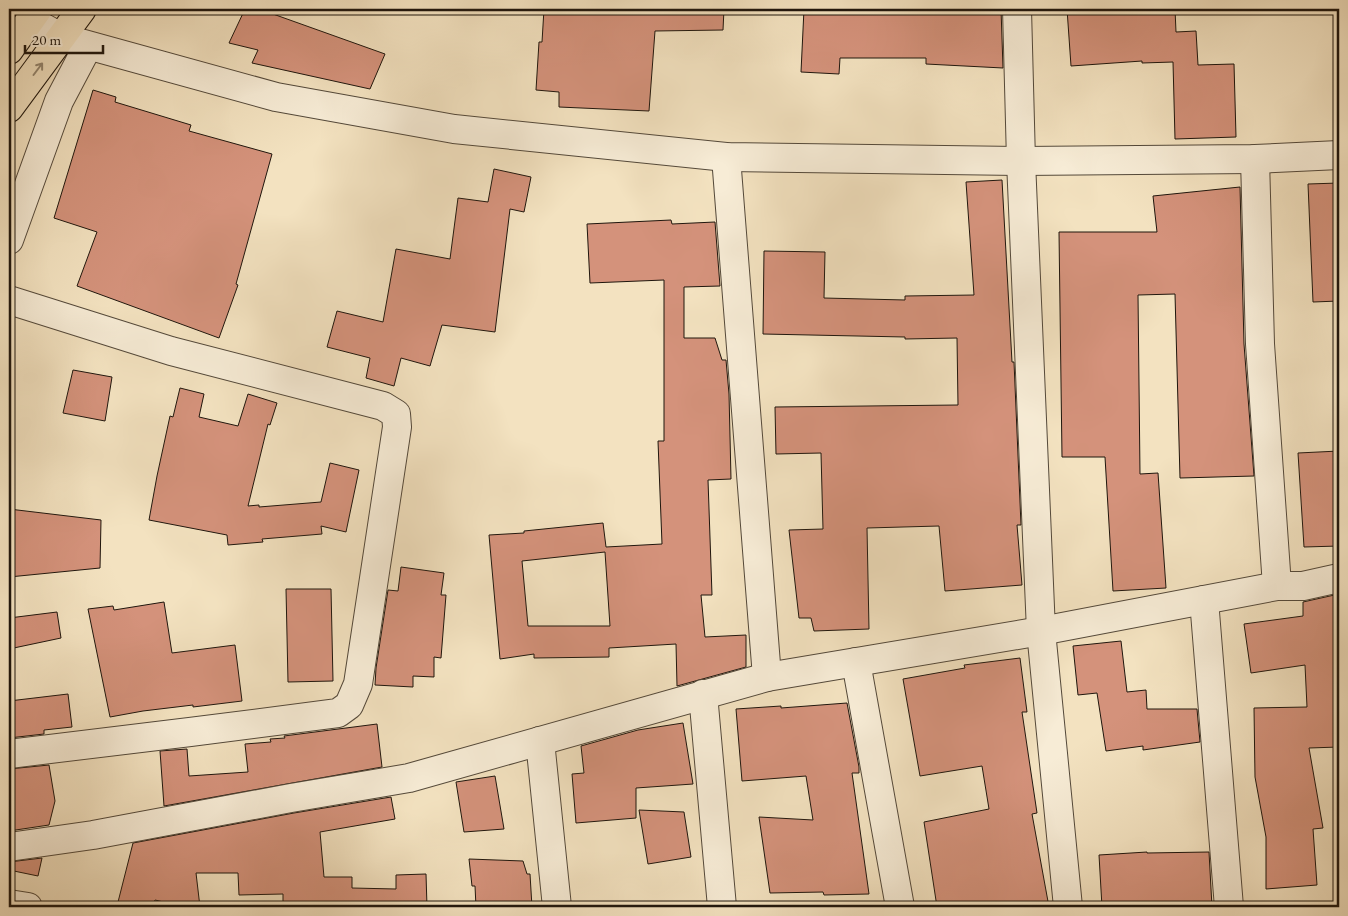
<svg xmlns="http://www.w3.org/2000/svg" width="1348" height="916" font-family="'EB Garamond',serif">
  <style>
    .building { fill: #d4927b; stroke: #1f160d; fill-rule: evenodd }
    .lines { fill: none; stroke-linecap: round; stroke-linejoin: round }
    .minor-casing { stroke: #54493a; stroke-width: 30 }
    .major-casing { stroke: #1f160d; stroke-width: 30 }
    .minor { stroke: #f7ecd6; stroke-width: 28 }
    .major { stroke: #f3e2c0; stroke-width: 28 }
    .oneway { stroke: #94866f }
  </style>
  <rect width="100%" height="100%" fill="#f3e2c0"/>
  <filter id="stains"><feTurbulence type="fractalNoise" baseFrequency=".004" numOctaves="4"/><feColorMatrix values="0 0 0 0 .2 0 0 0 0 .09 0 0 0 0 .02 0 0 0 .5 -.17"/></filter>
  <radialGradient id="worn" r=".72"><stop offset=".6" stop-color="#630" stop-opacity="0"/><stop offset="1" stop-color="#630" stop-opacity=".3"/></radialGradient>
  <g class="building">
    <polygon points="245,9 259,9 385,54 370,89 252,63 258,50 229,43"/>
    <polygon points="544,9 724,9 723,30 655,31 649,111 559,107 559,92 536,90 539,42 542,42"/>
    <polygon points="804,9 1001,9 1003,68 926,64 926,58 840,58 839,74 801,72"/>
    <polygon points="1067,9 1175,9 1176,32 1196,31 1198,65 1234,64 1236,137 1175,139 1173,62 1142,63 1142,61 1071,66"/>
    <polygon points="93,90 116,97 115,102 191,125 189,131 272,154 236,284 238,285 219,338 77,286 97,232 54,218"/>
    <polygon points="494,169 531,177 524,212 510,209 495,332 442,325 430,366 401,358 394,386 366,378 370,358 327,347 337,311 383,322 396,249 450,259 458,198 488,202"/>
    <polygon points="1002,180 1012,362 1014,362 1021,525 1017,525 1022,585 945,591 939,526 867,528 869,629 814,631 811,618 799,618 789,530 823,529 821,453 776,454 775,407 958,405 957,338 905,339 905,337 763,334 764,251 825,252 824,298 905,300 905,296 974,295 966,182"/>
    <polygon points="1339,183 1339,301 1313,302 1308,184"/>
    <polygon points="1240,187 1244,344 1254,476 1180,478 1175,294 1138,295 1140,474 1158,473 1166,588 1113,591 1105,457 1062,457 1059,232 1157,232 1153,196"/>
    <path d="M671,220l1,4 43,-2 5,64 -36,1v51h31l7,22h4l3,34 2,85 -23,1 4,115h-11l4,42 41,-2v32l-69,19 -1,-42 -67,4v9l-75,1v-4l-34,5 -11,-124 35,-2v-2l79,-8 3,24 56,-3 -4,-103h6v-161l-74,3 -3,-59zM605,552l5,74h-82l-6,-65z"/>
    <polygon points="73,370 112,377 105,421 63,413"/>
    <polygon points="180,388 204,394 199,417 238,426 248,394 277,403 270,425 268,424 248,506 259,505 259,507 321,502 330,463 359,470 346,532 321,526 322,534 262,539 263,542 228,545 227,535 149,520 157,476 170,416 173,417"/>
    <polygon points="1339,451 1339,546 1304,547 1298,453"/>
    <polygon points="9,509 101,520 100,568 9,577"/>
    <polygon points="401,567 444,573 441,595 446,595 441,658 434,657 434,677 413,676 413,687 375,685 376,668 388,590 398,591"/>
    <polygon points="286,589 331,589 333,681 288,682"/>
    <polygon points="1339,594 1339,747 1309,748 1323,828 1313,829 1317,885 1266,889 1266,837 1255,777 1254,708 1307,707 1305,665 1251,673 1244,624 1303,616 1303,602"/>
    <polygon points="164,602 172,653 235,645 242,701 193,707 193,705 143,711 110,717 88,609 113,606 114,610"/>
    <polygon points="57,612 61,638 9,649 9,618"/>
    <polygon points="1121,641 1127,692 1146,690 1147,709 1197,709 1200,742 1143,750 1143,746 1106,751 1097,693 1078,695 1073,646"/>
    <polygon points="1020,658 1027,712 1022,712 1037,813 1032,814 1049,907 937,907 924,822 989,809 982,766 920,776 903,679 965,668 964,665"/>
    <polygon points="68,694 72,727 44,730 44,734 9,738 9,701"/>
    <polygon points="847,703 859,767 859,773 852,773 869,894 824,895 823,892 770,893 759,817 813,820 806,776 742,781 736,709 781,706 781,708"/>
    <polygon points="683,723 693,784 636,788 636,818 576,823 572,774 584,773 581,746 638,730"/>
    <polygon points="377,724 382,767 164,806 160,751 187,749 189,776 248,772 245,744 271,742 270,739 285,738 284,736"/>
    <polygon points="49,765 55,801 49,825 9,831 9,769"/>
    <polygon points="495,776 504,829 464,832 456,782"/>
    <polygon points="391,797 395,819 320,832 324,877 352,877 352,888 396,889 396,875 426,874 427,907 330,907 330,902 283,902 283,894 239,895 238,873 196,873 200,907 185,907 155,900 152,907 136,907 118,902 133,843 294,813"/>
    <polygon points="639,810 684,812 691,857 648,864"/>
    <polygon points="1147,852 1147,853 1209,852 1212,907 1102,907 1099,855"/>
    <polygon points="42,858 38,876 9,870 9,862"/>
    <polygon points="469,859 523,861 527,874 530,874 532,907 476,907 475,886 472,886"/>
  </g>
  <g class="lines">
    <g class="minor-casing">
      <g id="minor">
        <polyline points="1017,9 1021,161 1041,631 1068,907"/>
        <polyline points="30,20 62,38 276,97 454,129 726,157 1021,161 1255,159 1339,155"/>
        <polyline points="726,157 767,677"/>
        <polyline points="1255,159 1260,344 1277,586"/>
        <polyline points="9,240 59,101 88,46"/>
        <polyline points="9,300 171,351 383,406 396,414 397,427 358,684 349,705 338,713 190,732 9,754"/>
        <polyline points="1204,600 1229,907"/>
        <polyline points="856,662 900,907"/>
        <polyline points="703,694 722,907"/>
        <polyline points="540,741 557,907"/>
        <polyline points="9,847 93,835 291,798 409,778 767,677 1041,631 1277,586 1303,586 1339,578"/>
        <polyline points="9,904 28,907"/>
      </g>
    </g>
    <g class="major-casing">
      <g id="major">
        <polyline points="9,50 38,9"/>
        <polyline points="9,108 82,9"/>
      </g>
    </g>
    <use href="#minor" class="minor"/>
    <use href="#major" class="major"/>
  </g>
  <defs><path id="oneway-shaft" d="M-6 0H5M1.5-3L5.5 0L1.5 3" fill="none" stroke-width="1.6" stroke-linecap="round" stroke-linejoin="round" transform="scale(1.25)"/></defs>
  <use class="oneway" href="#oneway-shaft" transform="translate(38 69) rotate(-53)"/>
  <rect width="1348" height="916" fill="none" stroke="#f3e2c0" stroke-width="30"/>
  <rect x="10" y="10" width="1328" height="896" fill="none" stroke="#1f160d" stroke-width="2.5"/>
  <rect x="15" y="15" width="1318" height="886" fill="none" stroke="#1f160d"/>
  <path d="M25 45v8h78v-8" fill="none" stroke="#1f160d" stroke-width="2.5"/>
  <text x="32" y="45" font-size="15" fill="#1f160d" stroke="#f7ecd6" stroke-width="4" paint-order="stroke">20 m</text>
  <rect width="100%" height="100%" filter="url(#stains)"/>
  <rect width="100%" height="100%" fill="url(#worn)"/>
</svg>
